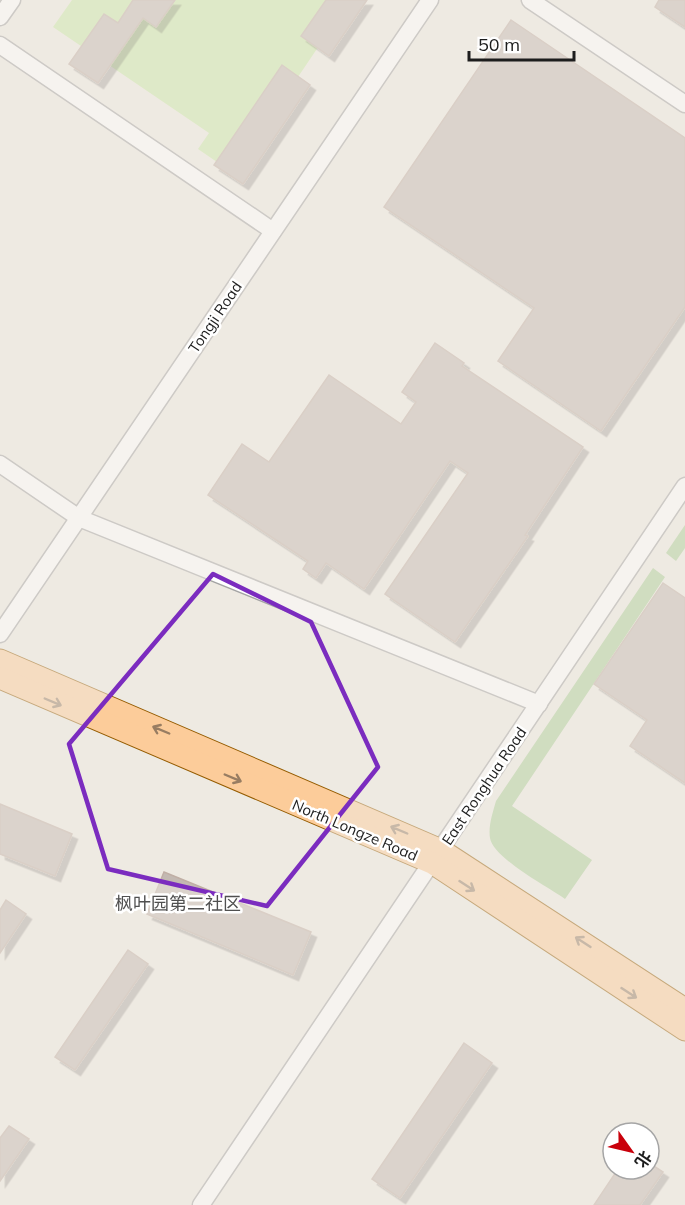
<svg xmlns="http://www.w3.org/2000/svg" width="685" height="1205" font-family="Mulish,'Noto Sans SC',sans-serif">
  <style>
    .grass { fill: #cbe9a8 }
    .forest { fill: #aace97 }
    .building { fill: #c3b9b2; stroke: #c0afa5; stroke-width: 1.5; filter: url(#shadow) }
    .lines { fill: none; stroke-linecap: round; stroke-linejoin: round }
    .minor-casing { stroke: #a4a4a4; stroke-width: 19 }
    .major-casing { stroke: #955c00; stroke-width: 23 }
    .minor { stroke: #fff; stroke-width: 16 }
    .major { stroke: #fccc9a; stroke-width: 21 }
    .oneway { stroke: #987d62 }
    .marked { fill: none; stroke: #7b2cbf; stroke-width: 4.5; stroke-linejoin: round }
    .labels { text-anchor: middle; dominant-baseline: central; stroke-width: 5; stroke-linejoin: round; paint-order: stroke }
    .street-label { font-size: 15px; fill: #1d1d1d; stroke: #fff }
    .quarter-label { font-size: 18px; fill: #505050; stroke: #fff }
  </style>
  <defs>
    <filter id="shadow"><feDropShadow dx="5.5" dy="5.5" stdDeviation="0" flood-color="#0004"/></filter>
  </defs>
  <rect width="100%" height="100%" fill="#eeeae2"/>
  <polygon class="grass" points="72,0 350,0 233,173 198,149 209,133 53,27"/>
  <g class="forest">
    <polygon points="685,525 685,548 676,561 666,553"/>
    <path d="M653,568l12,9 -153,229 80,54 -27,39c-17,-12 -72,-41 -75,-61 -2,-12 3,-26 6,-37z"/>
  </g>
  <g class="building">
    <polygon points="133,0 175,0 156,27 143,18 98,83 69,64 104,14 118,23"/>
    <polygon points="326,0 367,0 329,56 301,36"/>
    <polygon points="659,0 685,0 685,27 655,7"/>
    <polygon points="511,20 685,138 685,307 601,431 498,361 534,308 384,207"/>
    <polygon points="282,65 310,85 243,184 214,165"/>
    <polygon points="435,343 464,363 462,366 583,447 525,535 528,536 455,642 385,594 468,473 450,461 364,589 326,563 316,578 303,569 308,561 208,495 242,444 269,462 329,375 401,424 416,402 402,392"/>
    <polygon points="663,583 685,598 685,783 630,746 647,720 594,684"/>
    <polygon points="0,804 72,834 55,876 0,854"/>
    <polygon points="164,872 311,932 293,975 147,914"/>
    <polygon points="6,900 26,914 0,953 0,910"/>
    <polygon points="128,950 148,964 75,1070 55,1057"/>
    <polygon points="464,1043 492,1063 400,1198 372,1179"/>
    <polygon points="9,1126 29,1139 0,1181 0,1138"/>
    <polygon points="649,1163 663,1172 640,1205 594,1205 618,1169 649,1169"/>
  </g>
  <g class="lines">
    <g class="minor-casing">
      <g id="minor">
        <polyline points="530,0 685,104"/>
        <polyline points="0,17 12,0"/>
        <polyline points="0,45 273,231"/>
        <polyline points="0,464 79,518 539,704"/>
        <polyline points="0,634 430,0"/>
        <polyline points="201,1205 685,486"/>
      </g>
    </g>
    <g class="major-casing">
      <g id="major">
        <polyline points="0,660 441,850 685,1009"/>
        <polyline points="0,678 432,863 685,1030"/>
      </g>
    </g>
    <use href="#minor" class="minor"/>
    <use href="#major" class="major"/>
  </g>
  <defs><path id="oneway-shaft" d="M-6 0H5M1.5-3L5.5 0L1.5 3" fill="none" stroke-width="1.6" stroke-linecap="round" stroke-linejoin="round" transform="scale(1.5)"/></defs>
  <g class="oneway">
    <use href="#oneway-shaft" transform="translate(53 702) rotate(23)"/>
    <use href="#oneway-shaft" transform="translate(161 730) rotate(-157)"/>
    <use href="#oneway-shaft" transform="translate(233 778) rotate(23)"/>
    <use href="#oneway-shaft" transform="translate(399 830) rotate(-157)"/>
    <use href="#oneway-shaft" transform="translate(467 886) rotate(33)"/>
    <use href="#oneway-shaft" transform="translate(583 942) rotate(-147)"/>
    <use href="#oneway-shaft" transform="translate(629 993) rotate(33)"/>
  </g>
  <path d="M0 0H685V1205H0ZM213,574l98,48 67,145 -111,139 -159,-37 -39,-125z" fill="#eeeae2" fill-opacity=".55" fill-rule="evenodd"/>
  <path class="marked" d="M213,574l98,48 67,145 -111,139 -159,-37 -39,-125z"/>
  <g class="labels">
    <g class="street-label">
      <text transform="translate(215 317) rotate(-56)">Tongji Road</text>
      <text transform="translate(484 786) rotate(-56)">East Ronghua Road</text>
      <text transform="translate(355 830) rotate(23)">North Longze Road</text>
    </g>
    <g class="quarter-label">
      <text x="178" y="903">枫叶园第二社区</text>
    </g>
  </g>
  <g transform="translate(631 1151) rotate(124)"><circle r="28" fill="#ffffff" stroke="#a5a5a5" stroke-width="1.5"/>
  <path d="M0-4.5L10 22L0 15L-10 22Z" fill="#c9000b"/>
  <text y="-9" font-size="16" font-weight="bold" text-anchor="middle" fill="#1d1d1d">北</text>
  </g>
  <path d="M469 51v9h105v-9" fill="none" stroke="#1d1d1d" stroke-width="3"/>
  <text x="478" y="51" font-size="18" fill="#1d1d1d" stroke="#ffffff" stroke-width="4.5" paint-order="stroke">50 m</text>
</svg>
